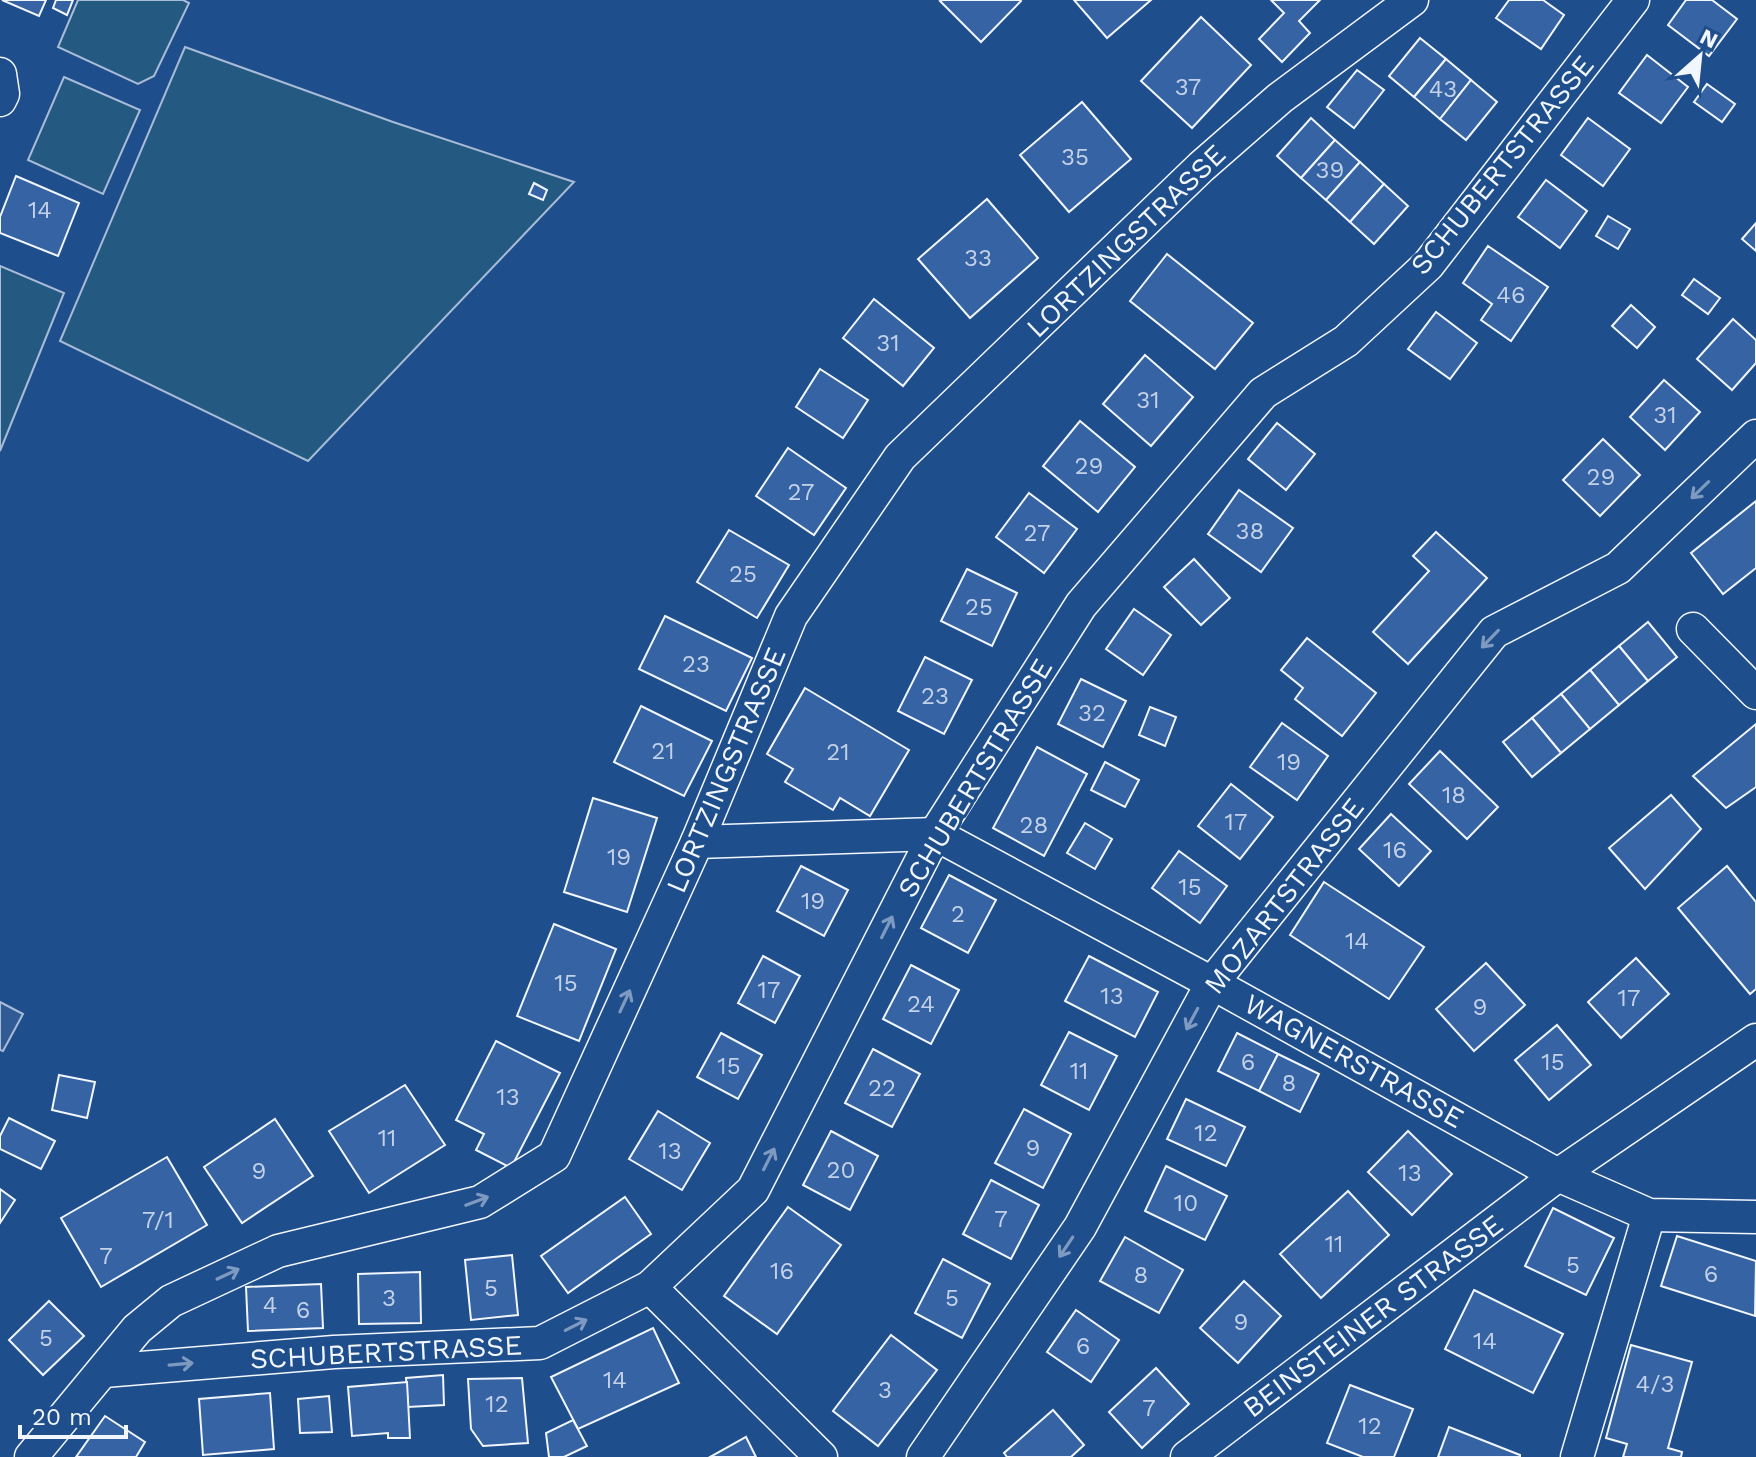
<svg xmlns="http://www.w3.org/2000/svg" width="1756" height="1457" font-family="'Work Sans',sans-serif">
  <style>
    .green { fill: #245a82; stroke: #a8bbd7; stroke-width: 2 }
    .parking { fill: #305b95; stroke: #a8bbd7; stroke-width: 2 }
    .building { fill: #3563a3; stroke: #f2f6ff; stroke-width: 2 }
    .lines { fill: none; stroke-linecap: round; stroke-linejoin: round }
    .street-casing { stroke: #f2f6ff; stroke-width: 35 }
    .street { stroke: #1f4e8c; stroke-width: 32 }
    .oneway { stroke: #7e9ac0 }
    .labels { text-anchor: middle; dominant-baseline: central; stroke-width: 6; stroke-linejoin: round; paint-order: stroke }
    .number-label { font-size: 24px; fill: #c3d1e8 }
    .street-label { font-size: 28px; fill: #f2f6ff; stroke: #1f4e8c }
  </style>
  <rect width="100%" height="100%" fill="#1f4e8c"/>
  <g class="green">
    <polygon points="78,0 183,0 189,3 154,76 138,84 58,47"/>
    <polygon points="185,47 393,122 574,182 308,461 60,341"/>
    <polygon points="64,77 140,110 103,194 28,160"/>
    <polygon points="0,266 64,293 0,451"/>
  </g>
  <polygon class="parking" points="0,1002 23,1014 3,1051 0,1050"/>
  <g class="building">
    <polygon points="2,0 46,0 39,16"/>
    <polygon points="56,0 73,0 67,15 53,8"/>
    <polygon points="942,0 1020,0 1021,1 981,42 940,1"/>
    <polygon points="1074,0 1151,0 1107,38"/>
    <polygon points="1271,0 1320,0 1299,21 1310,33 1282,62 1259,39 1284,13"/>
    <polygon points="1509,0 1543,0 1564,15 1541,49 1496,18"/>
    <polygon points="1686,0 1712,0 1737,19 1709,56 1668,25"/>
    <polygon points="1201,17 1251,65 1192,128 1141,81"/>
    <polygon points="1420,38 1446,59 1414,97 1389,76"/>
    <polygon points="1647,55 1688,87 1661,123 1619,93"/>
    <polygon points="1446,59 1471,80 1440,119 1414,97"/>
    <polygon points="1357,70 1384,90 1354,128 1327,107"/>
    <polygon points="1471,80 1497,102 1466,140 1440,119"/>
    <polygon points="1707,84 1735,104 1722,122 1694,102"/>
    <polygon points="1082,102 1131,159 1069,212 1020,155"/>
    <polygon points="1311,118 1335,140 1301,178 1277,156"/>
    <polygon points="1588,118 1630,149 1603,186 1561,155"/>
    <polygon points="1335,140 1360,162 1326,200 1301,178"/>
    <polygon points="1360,162 1384,184 1350,222 1326,200"/>
    <polygon points="16,176 79,203 58,256 0,233 0,217"/>
    <polygon points="1546,180 1587,211 1560,248 1518,217"/>
    <polygon points="534,183 547,190 543,200 529,194"/>
    <polygon points="1384,184 1408,206 1374,244 1350,222"/>
    <polygon points="987,199 1038,258 970,318 918,259"/>
    <polygon points="1608,216 1630,229 1618,249 1596,236"/>
    <polygon points="1756,223 1756,251 1742,239"/>
    <polygon points="1488,246 1548,287 1511,341 1481,320 1492,304 1463,283"/>
    <polygon points="1167,254 1253,323 1215,369 1130,301"/>
    <polygon points="1694,279 1720,298 1708,314 1682,295"/>
    <polygon points="874,299 934,348 903,386 843,338"/>
    <polygon points="1631,305 1655,327 1637,348 1612,326"/>
    <polygon points="1436,312 1477,343 1450,379 1408,349"/>
    <polygon points="1733,319 1756,340 1756,363 1732,390 1697,359"/>
    <polygon points="1145,355 1193,397 1151,446 1103,404"/>
    <polygon points="820,369 868,400 843,438 796,407"/>
    <polygon points="1664,380 1700,412 1665,450 1630,417"/>
    <polygon points="1080,421 1135,467 1098,512 1043,466"/>
    <polygon points="1277,423 1315,454 1286,490 1248,459"/>
    <polygon points="1603,439 1640,475 1600,516 1563,480"/>
    <polygon points="788,448 846,488 814,535 756,496"/>
    <polygon points="1239,490 1293,528 1261,572 1208,534"/>
    <polygon points="1029,493 1077,529 1044,573 996,537"/>
    <polygon points="1756,501 1756,568 1723,594 1691,553"/>
    <polygon points="729,530 789,565 757,618 697,582"/>
    <polygon points="1436,532 1487,578 1408,664 1373,632 1429,571 1413,556"/>
    <polygon points="1194,559 1230,598 1201,625 1164,587"/>
    <polygon points="967,569 1017,593 992,646 941,621"/>
    <polygon points="1134,609 1171,635 1143,675 1106,649"/>
    <polygon points="665,616 752,658 726,711 639,669"/>
    <polygon points="1648,622 1677,657 1648,681 1619,646"/>
    <polygon points="1307,638 1376,693 1342,736 1295,699 1303,688 1281,670"/>
    <polygon points="1619,646 1648,681 1619,705 1590,670"/>
    <polygon points="925,657 972,680 944,734 898,711"/>
    <polygon points="1590,670 1619,705 1590,729 1561,694"/>
    <polygon points="1081,679 1126,701 1103,747 1058,724"/>
    <polygon points="805,688 909,750 870,816 840,798 833,810 785,782 793,769 767,754"/>
    <polygon points="1561,694 1590,729 1561,753 1532,718"/>
    <polygon points="641,706 712,741 684,796 614,762"/>
    <polygon points="1150,707 1176,717 1165,746 1139,735"/>
    <polygon points="1532,718 1561,753 1532,777 1503,742"/>
    <polygon points="1282,723 1328,756 1297,800 1250,767"/>
    <polygon points="1756,724 1756,787 1726,808 1693,776"/>
    <polygon points="1037,747 1087,774 1044,856 993,828"/>
    <polygon points="1440,751 1498,807 1467,839 1409,784"/>
    <polygon points="1105,762 1139,780 1125,807 1091,790"/>
    <polygon points="1231,784 1273,817 1240,859 1198,826"/>
    <polygon points="1671,795 1701,829 1645,889 1609,848"/>
    <polygon points="593,798 657,818 627,912 564,892"/>
    <polygon points="1391,814 1431,851 1399,886 1359,849"/>
    <polygon points="1085,823 1112,839 1095,869 1067,853"/>
    <polygon points="1179,851 1227,886 1200,923 1152,888"/>
    <polygon points="801,866 848,890 824,936 777,911"/>
    <polygon points="1727,866 1756,902 1756,989 1750,994 1678,908"/>
    <polygon points="949,875 996,900 968,953 921,928"/>
    <polygon points="1324,882 1424,947 1389,999 1290,935"/>
    <polygon points="554,924 616,949 579,1041 517,1016"/>
    <polygon points="763,956 800,976 775,1023 738,1003"/>
    <polygon points="1089,956 1158,992 1135,1037 1065,1001"/>
    <polygon points="1636,958 1669,994 1621,1038 1588,1002"/>
    <polygon points="1486,963 1525,1005 1474,1051 1436,1009"/>
    <polygon points="911,965 959,990 931,1044 883,1019"/>
    <polygon points="1557,1025 1591,1065 1549,1100 1515,1060"/>
    <polygon points="1069,1032 1117,1056 1089,1110 1041,1085"/>
    <polygon points="721,1033 762,1055 738,1099 697,1077"/>
    <polygon points="1237,1033 1278,1054 1259,1091 1218,1071"/>
    <polygon points="496,1041 560,1073 511,1168 476,1150 484,1134 456,1120"/>
    <polygon points="873,1049 920,1074 892,1127 845,1103"/>
    <polygon points="1278,1054 1319,1074 1300,1112 1259,1091"/>
    <polygon points="59,1075 95,1082 87,1118 52,1110"/>
    <polygon points="405,1085 445,1145 369,1193 329,1131"/>
    <polygon points="1186,1099 1245,1127 1226,1166 1167,1139"/>
    <polygon points="1024,1109 1071,1134 1043,1188 995,1163"/>
    <polygon points="658,1111 710,1143 682,1190 629,1159"/>
    <polygon points="9,1118 55,1141 41,1169 0,1149 0,1136"/>
    <polygon points="275,1119 313,1176 242,1223 204,1167"/>
    <polygon points="831,1131 878,1156 850,1210 803,1185"/>
    <polygon points="1408,1131 1452,1174 1412,1215 1368,1172"/>
    <polygon points="167,1157 207,1225 101,1287 61,1218"/>
    <polygon points="1166,1166 1227,1196 1205,1240 1145,1211"/>
    <polygon points="991,1180 1039,1205 1011,1259 963,1234"/>
    <polygon points="0,1189 15,1200 0,1223"/>
    <polygon points="1348,1191 1389,1235 1321,1298 1280,1254"/>
    <polygon points="625,1197 651,1234 568,1293 541,1256"/>
    <polygon points="788,1207 841,1245 777,1334 724,1296"/>
    <polygon points="1553,1208 1614,1238 1586,1295 1525,1266"/>
    <polygon points="1677,1236 1756,1261 1755,1316 1661,1286"/>
    <polygon points="1125,1237 1183,1270 1159,1313 1100,1281"/>
    <polygon points="512,1255 518,1315 471,1320 465,1260"/>
    <polygon points="943,1259 990,1284 962,1338 915,1313"/>
    <polygon points="420,1272 421,1323 359,1324 358,1274"/>
    <polygon points="1244,1281 1281,1316 1238,1363 1200,1328"/>
    <polygon points="321,1284 323,1328 248,1331 246,1287"/>
    <polygon points="1474,1290 1563,1334 1533,1393 1445,1349"/>
    <polygon points="49,1301 84,1336 43,1375 9,1340"/>
    <polygon points="1076,1310 1119,1340 1091,1382 1047,1352"/>
    <polygon points="653,1328 679,1383 578,1429 551,1377"/>
    <polygon points="891,1335 937,1370 878,1446 833,1411"/>
    <polygon points="1631,1345 1692,1362 1668,1448 1682,1452 1681,1457 1623,1457 1627,1444 1606,1438"/>
    <polygon points="1156,1368 1189,1404 1142,1448 1109,1412"/>
    <polygon points="443,1375 444,1405 408,1407 406,1378"/>
    <polygon points="522,1378 528,1443 483,1446 471,1429 468,1379"/>
    <polygon points="407,1382 410,1438 388,1438 388,1433 352,1436 348,1387"/>
    <polygon points="1350,1385 1413,1409 1394,1457 1363,1457 1327,1443"/>
    <polygon points="270,1393 274,1449 203,1455 199,1399"/>
    <polygon points="329,1396 332,1432 300,1433 298,1399"/>
    <polygon points="1053,1410 1084,1445 1071,1457 1007,1457 1004,1453"/>
    <polygon points="105,1416 145,1442 136,1457 76,1457"/>
    <polygon points="573,1420 587,1446 564,1457 549,1457 546,1433"/>
    <polygon points="1449,1427 1520,1455 1520,1457 1438,1457"/>
    <polygon points="746,1437 756,1457 710,1457"/>
  </g>
  <g class="lines">
    <g class="street-casing">
      <g id="street">
        <polyline points="0,74 3,94 0,100"/>
        <polyline points="1693,629 1756,693"/>
        <polyline points="697,842 935,834 1212,983 1558,1175 1649,1215 1756,1217"/>
        <polyline points="650,1287 821,1457"/>
        <polyline points="104,1371 334,1352 540,1343 650,1287 753,1190 935,834 1081,605 1263,393 1346,341 1428,265 1633,0"/>
        <polyline points="31,1457 137,1329 171,1301 278,1251 480,1202 554,1156 697,842 791,616 900,457 1201,167 1280,98 1412,0"/>
        <polyline points="923,1457 1080,1227 1212,983 1494,632 1618,568 1756,436"/>
        <polyline points="1187,1457 1558,1175 1756,1040"/>
        <polyline points="1577,1457 1649,1215"/>
      </g>
    </g>
    <use href="#street" class="street"/>
  </g>
  <defs><path id="oneway-shaft" d="M-6 0H5M1.5-3L5.5 0L1.5 3" fill="none" stroke-width="1.6" stroke-linecap="round" stroke-linejoin="round" transform="scale(2)"/></defs>
  <g class="oneway">
    <use href="#oneway-shaft" transform="translate(1700 490) rotate(136)"/>
    <use href="#oneway-shaft" transform="translate(1490 639) rotate(134)"/>
    <use href="#oneway-shaft" transform="translate(887 927) rotate(-63)"/>
    <use href="#oneway-shaft" transform="translate(625 1001) rotate(-65)"/>
    <use href="#oneway-shaft" transform="translate(1192 1019) rotate(118)"/>
    <use href="#oneway-shaft" transform="translate(769 1159) rotate(-63)"/>
    <use href="#oneway-shaft" transform="translate(477 1201) rotate(-21)"/>
    <use href="#oneway-shaft" transform="translate(1066 1247) rotate(124)"/>
    <use href="#oneway-shaft" transform="translate(228 1274) rotate(-25)"/>
    <use href="#oneway-shaft" transform="translate(576 1325) rotate(-27)"/>
    <use href="#oneway-shaft" transform="translate(181 1364) rotate(-5)"/>
  </g>
  <g class="labels">
    <g class="number-label">
      <text x="1188" y="87">37</text>
      <text x="1443" y="89">43</text>
      <text x="1075" y="157">35</text>
      <text x="1330" y="170">39</text>
      <text x="40" y="210">14</text>
      <text x="978" y="258">33</text>
      <text x="1511" y="295">46</text>
      <text x="888" y="343">31</text>
      <text x="1148" y="400">31</text>
      <text x="1665" y="415">31</text>
      <text x="1089" y="466">29</text>
      <text x="1601" y="477">29</text>
      <text x="801" y="492">27</text>
      <text x="1250" y="531">38</text>
      <text x="1037" y="533">27</text>
      <text x="743" y="574">25</text>
      <text x="979" y="607">25</text>
      <text x="696" y="664">23</text>
      <text x="935" y="696">23</text>
      <text x="1092" y="713">32</text>
      <text x="663" y="751">21</text>
      <text x="838" y="752">21</text>
      <text x="1289" y="762">19</text>
      <text x="1454" y="795">18</text>
      <text x="1236" y="822">17</text>
      <text x="1034" y="825">28</text>
      <text x="1395" y="850">16</text>
      <text x="619" y="857">19</text>
      <text x="1190" y="887">15</text>
      <text x="813" y="901">19</text>
      <text x="958" y="914">2</text>
      <text x="1357" y="941">14</text>
      <text x="566" y="983">15</text>
      <text x="769" y="990">17</text>
      <text x="1112" y="996">13</text>
      <text x="1629" y="998">17</text>
      <text x="921" y="1004">24</text>
      <text x="1480" y="1007">9</text>
      <text x="1248" y="1062">6</text>
      <text x="1553" y="1062">15</text>
      <text x="729" y="1066">15</text>
      <text x="1079" y="1071">11</text>
      <text x="1289" y="1083">8</text>
      <text x="882" y="1088">22</text>
      <text x="508" y="1097">13</text>
      <text x="1206" y="1133">12</text>
      <text x="387" y="1138">11</text>
      <text x="1033" y="1148">9</text>
      <text x="670" y="1151">13</text>
      <text x="841" y="1170">20</text>
      <text x="259" y="1171">9</text>
      <text x="1410" y="1173">13</text>
      <text x="1186" y="1203">10</text>
      <text x="1001" y="1219">7</text>
      <text x="158" y="1220">7/1</text>
      <text x="1334" y="1244">11</text>
      <text x="106" y="1256">7</text>
      <text x="1573" y="1265">5</text>
      <text x="782" y="1271">16</text>
      <text x="1711" y="1274">6</text>
      <text x="1141" y="1275">8</text>
      <text x="491" y="1288">5</text>
      <text x="389" y="1298">3</text>
      <text x="952" y="1298">5</text>
      <text x="270" y="1305">4</text>
      <text x="303" y="1310">6</text>
      <text x="1241" y="1322">9</text>
      <text x="46" y="1338">5</text>
      <text x="1485" y="1341">14</text>
      <text x="1083" y="1346">6</text>
      <text x="615" y="1380">14</text>
      <text x="1655" y="1384">4/3</text>
      <text x="885" y="1390">3</text>
      <text x="497" y="1404">12</text>
      <text x="1149" y="1408">7</text>
      <text x="1370" y="1426">12</text>
    </g>
    <g class="street-label">
      <text transform="translate(1502 165) rotate(-51)">SCHUBERTSTRASSE</text>
      <text transform="translate(1126 241) rotate(-44)">LORTZINGSTRASSE</text>
      <text transform="translate(726 770) rotate(-67)">LORTZINGSTRASSE</text>
      <text transform="translate(975 778) rotate(-59)">SCHUBERTSTRASSE</text>
      <text transform="translate(1284 896) rotate(-52)">MOZARTSTRASSE</text>
      <text transform="translate(1354 1061) rotate(29)">WAGNERSTRASSE</text>
      <text transform="translate(1373 1316) rotate(-37)">BEINSTEINER STRASSE</text>
      <text transform="translate(386 1352) rotate(-3)">SCHUBERTSTRASSE</text>
    </g>
  </g>
  <g transform="translate(1700 56) rotate(27)" stroke="#1f4e8c" stroke-width="6" paint-order="stroke">
  <path d="M0-6L14 30L0 20L-14 30Z" fill="#f2f6ff"/>
  <text y="-12" font-size="22" font-weight="bold" text-anchor="middle" fill="#f2f6ff">N</text>
  </g>
  <path d="M20 1425v12h106v-12" fill="none" stroke="#f2f6ff" stroke-width="4"/>
  <text x="32" y="1425" font-size="24" fill="#f2f6ff" stroke="#1f4e8c" stroke-width="6" paint-order="stroke">20 m</text>
</svg>
